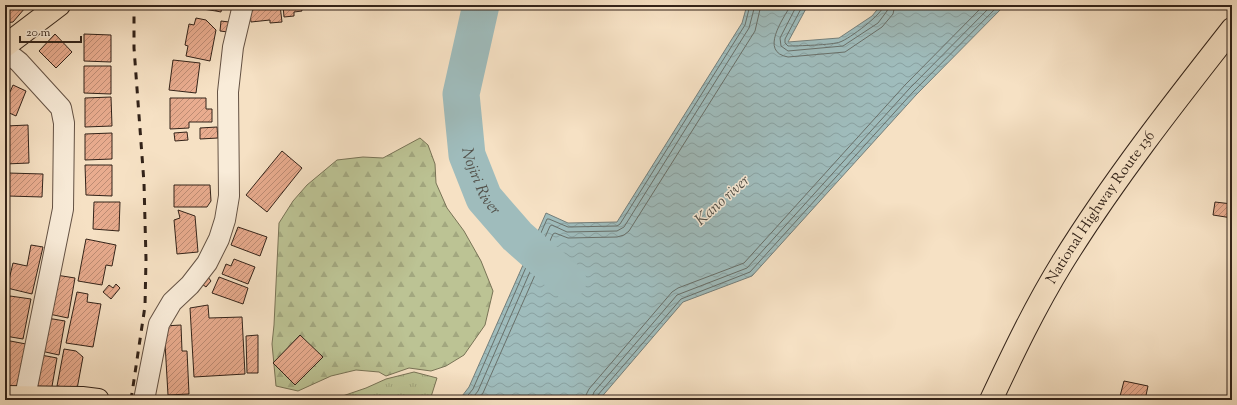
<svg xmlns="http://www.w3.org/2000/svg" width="1237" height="405" font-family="'Sorts Mill Goudy',serif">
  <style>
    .forest { fill: url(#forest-firs); stroke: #787356 }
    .park { fill: url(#park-tufts); stroke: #787356 }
    .water { fill: url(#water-waves); stroke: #747f7b }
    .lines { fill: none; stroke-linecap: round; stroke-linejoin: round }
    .shore { stroke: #69706a; stroke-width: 1 }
    .river { stroke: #9fbcbc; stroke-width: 37 }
    .building { fill: url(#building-hatch); stroke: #332319 }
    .minor-casing { stroke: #645244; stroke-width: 22 }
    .primary-casing { stroke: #332319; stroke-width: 24 }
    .trunk-casing { stroke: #332319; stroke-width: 24 }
    .minor { stroke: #f9ecd9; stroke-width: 20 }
    .primary { stroke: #f6e1c4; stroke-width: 22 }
    .trunk { stroke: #f6e1c4; stroke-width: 22 }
    .rail { stroke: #332319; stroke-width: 3; stroke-dasharray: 7 7; stroke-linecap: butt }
    .labels { text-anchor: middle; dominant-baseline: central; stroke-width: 3; stroke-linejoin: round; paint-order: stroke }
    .street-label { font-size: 15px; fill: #332319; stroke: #f9ecd9 }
    .water-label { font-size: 16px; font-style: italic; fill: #53514a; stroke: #f9ecd9 }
  </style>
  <defs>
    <pattern id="forest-firs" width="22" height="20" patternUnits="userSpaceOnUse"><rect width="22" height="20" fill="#bcc394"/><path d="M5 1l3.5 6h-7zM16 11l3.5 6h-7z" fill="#a2a77f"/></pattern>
    <pattern id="park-tufts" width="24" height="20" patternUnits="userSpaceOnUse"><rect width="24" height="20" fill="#bcc394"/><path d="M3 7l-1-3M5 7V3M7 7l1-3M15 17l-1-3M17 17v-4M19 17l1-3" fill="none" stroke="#a2a77f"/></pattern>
    <pattern id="water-waves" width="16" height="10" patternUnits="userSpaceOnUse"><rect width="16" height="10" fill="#9fbcbc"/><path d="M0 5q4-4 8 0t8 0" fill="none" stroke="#89a1a1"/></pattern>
    <pattern id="building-hatch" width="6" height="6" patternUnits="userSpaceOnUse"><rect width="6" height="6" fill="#e9ac8f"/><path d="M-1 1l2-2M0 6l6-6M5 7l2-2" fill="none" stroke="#bd8c74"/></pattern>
  </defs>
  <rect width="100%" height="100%" fill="#f6e1c4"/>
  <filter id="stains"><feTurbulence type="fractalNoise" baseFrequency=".005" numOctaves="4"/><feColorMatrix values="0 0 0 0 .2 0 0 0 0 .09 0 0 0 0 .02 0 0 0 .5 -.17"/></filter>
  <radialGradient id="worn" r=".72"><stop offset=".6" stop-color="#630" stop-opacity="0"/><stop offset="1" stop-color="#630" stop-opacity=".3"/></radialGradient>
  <polygon class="forest" points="420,138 428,145 435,164 436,183 447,208 464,231 481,261 493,291 485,325 464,355 446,366 431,371 409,368 386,376 379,372 356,370 331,376 298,391 276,386 272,344 274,325 279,223 293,201 307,185 337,160 363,157 383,158"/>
  <polygon class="park" points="414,372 437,378 430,400 331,400 366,388 386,379"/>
  <polygon class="water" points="747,5 808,5 788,42 839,38 872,16 881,5 1005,5 916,95 752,276 683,302 599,400 459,400 469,387 546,213 568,223 617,222 742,23"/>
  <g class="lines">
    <g class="shore">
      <path d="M791,5c-8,14 -32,47 -3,52l57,-5 37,-25 11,-13 2,-9"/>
      <polyline points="797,5 780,38 781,46 788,51 843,46 878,23 887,11 889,5"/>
      <path d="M803,5l-18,34v4l3,3c8,0 45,-1 52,-4 9,-3 43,-28 44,-37"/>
      <polyline points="464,400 473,389 547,219 549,219 568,227 617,226 620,224 745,25 750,5"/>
      <polyline points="471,400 478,391 550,226 552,225 567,232 617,231 624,227 749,28 755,5"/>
      <polyline points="478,400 483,393 553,234 555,233 568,238 617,237 624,235 629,231 755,31 761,5"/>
      <polyline points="585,400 586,395 589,389 672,292 678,288 744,263 905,85 984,5"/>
      <polyline points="591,400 594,392 677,295 747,268 909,89 992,5"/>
      <polyline points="596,400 597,396 681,299 750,272 913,92 999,5"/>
    </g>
    <path class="river" id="s1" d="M481,5l-20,89 6,61 17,43 33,38 51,45"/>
  </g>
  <g class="building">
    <polygon points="11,5 25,5 25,8 13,22 5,23 5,7"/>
    <polygon points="196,5 217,5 216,11 196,8"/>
    <polygon points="217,5 222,5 221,12 216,11"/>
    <polygon points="255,5 280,5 282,22 270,23 270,20 251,22 249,7"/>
    <polygon points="283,5 307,5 301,6 302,11 294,12 294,16 284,17"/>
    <polygon points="196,18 206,20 216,30 210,61 186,56 188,46 185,45 189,24 194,25"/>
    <polygon points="221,21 229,22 228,32 220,31"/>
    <polygon points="55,34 72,52 56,68 39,51"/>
    <polygon points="84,34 111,35 111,62 84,61"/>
    <polygon points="173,60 200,63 196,93 169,90"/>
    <polygon points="84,66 111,66 111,94 84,93"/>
    <polygon points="13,85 26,91 16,116 5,111 5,90 10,92"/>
    <polygon points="111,97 112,126 85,127 85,98"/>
    <polygon points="170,98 206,98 206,109 212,109 212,122 189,122 189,128 170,129"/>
    <polygon points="28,125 29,163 5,164 6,126"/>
    <polygon points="217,127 218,138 200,139 200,128"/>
    <polygon points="187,132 188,140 175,141 174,133"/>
    <polygon points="112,133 112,159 85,160 85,134"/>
    <polygon points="282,151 302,168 267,212 246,195"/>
    <polygon points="85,165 112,165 112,196 86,195"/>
    <polygon points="8,173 43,174 42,197 8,196"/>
    <polygon points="174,185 210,185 211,201 207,207 174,207"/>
    <polygon points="94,202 120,202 119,231 93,229"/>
    <polygon points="1215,202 1232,204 1232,218 1213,215"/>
    <polygon points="178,210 195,216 198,252 177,254 174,220 180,218"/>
    <polygon points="238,227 267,237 260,256 231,245"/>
    <polygon points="86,239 116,245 112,266 106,265 102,285 78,281"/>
    <polygon points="31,245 43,247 32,294 7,288 13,263 27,266"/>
    <polygon points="234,259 255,267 248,284 222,274 226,264 231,266"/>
    <polygon points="56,275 75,278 68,318 49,314"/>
    <polygon points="208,277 211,281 206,287 202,284"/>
    <polygon points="219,277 248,288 243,304 212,293"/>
    <polygon points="116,284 120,288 111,299 103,292 109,285 113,288"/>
    <polygon points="77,292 88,294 87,302 101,304 93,347 66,343"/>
    <polygon points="10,296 31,299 23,339 5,336 5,320"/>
    <polygon points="208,305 209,318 242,317 245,374 194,377 190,308"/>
    <polygon points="47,318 65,321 59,355 41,351"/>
    <polygon points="181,325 182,351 187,351 189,394 168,395 164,326"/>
    <polygon points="258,335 258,373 247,373 246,336"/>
    <polygon points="300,335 323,357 295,385 273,363"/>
    <polygon points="5,340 26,344 16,390 5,388"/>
    <polygon points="64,349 76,351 83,357 77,389 57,386"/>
    <polygon points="41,355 57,358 51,392 34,389"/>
    <polygon points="1124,381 1148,386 1145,400 1119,400"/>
    <polygon points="1232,386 1232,400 1230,400"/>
  </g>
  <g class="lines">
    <g class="minor-casing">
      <g id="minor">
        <polyline points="5,51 19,62 61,108 64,123 63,209 25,397"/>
        <polyline points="144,400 159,324 172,302 190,285 207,263 219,239 225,220 229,196 228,92 233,47 243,5"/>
      </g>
    </g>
    <g class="primary-casing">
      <g id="primary">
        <polyline points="5,46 59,5"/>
        <polyline points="5,397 82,398 98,400"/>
      </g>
    </g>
    <g class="trunk-casing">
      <g id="trunk">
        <path id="s2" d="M991,400c22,-47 44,-93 71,-137 50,-81 111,-159 170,-234"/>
      </g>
    </g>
    <use href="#minor" class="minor"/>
    <use href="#primary" class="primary"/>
    <use href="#trunk" class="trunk"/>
    <polyline class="rail" points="131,400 145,306 146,259 144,183 134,48 134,5"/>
  </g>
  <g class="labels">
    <g class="street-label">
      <text stroke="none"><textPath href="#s2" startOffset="222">National Highway Route 136</textPath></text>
    </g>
    <g class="water-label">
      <text stroke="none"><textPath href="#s1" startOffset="182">Nojiri River</textPath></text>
      <text transform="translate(723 201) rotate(-42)">Kano river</text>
    </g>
  </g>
  <rect width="1237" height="405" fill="none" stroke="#f6e1c4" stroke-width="20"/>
  <rect x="6" y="6" width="1225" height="393" fill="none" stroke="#332319" stroke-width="2"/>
  <rect x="10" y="10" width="1217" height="385" fill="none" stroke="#332319"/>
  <path d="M20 36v6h61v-6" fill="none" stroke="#332319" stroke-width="2"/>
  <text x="26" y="36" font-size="12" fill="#332319" stroke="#f9ecd9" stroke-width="3" paint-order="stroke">20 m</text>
  <rect width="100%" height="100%" filter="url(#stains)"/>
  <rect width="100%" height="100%" fill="url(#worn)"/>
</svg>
